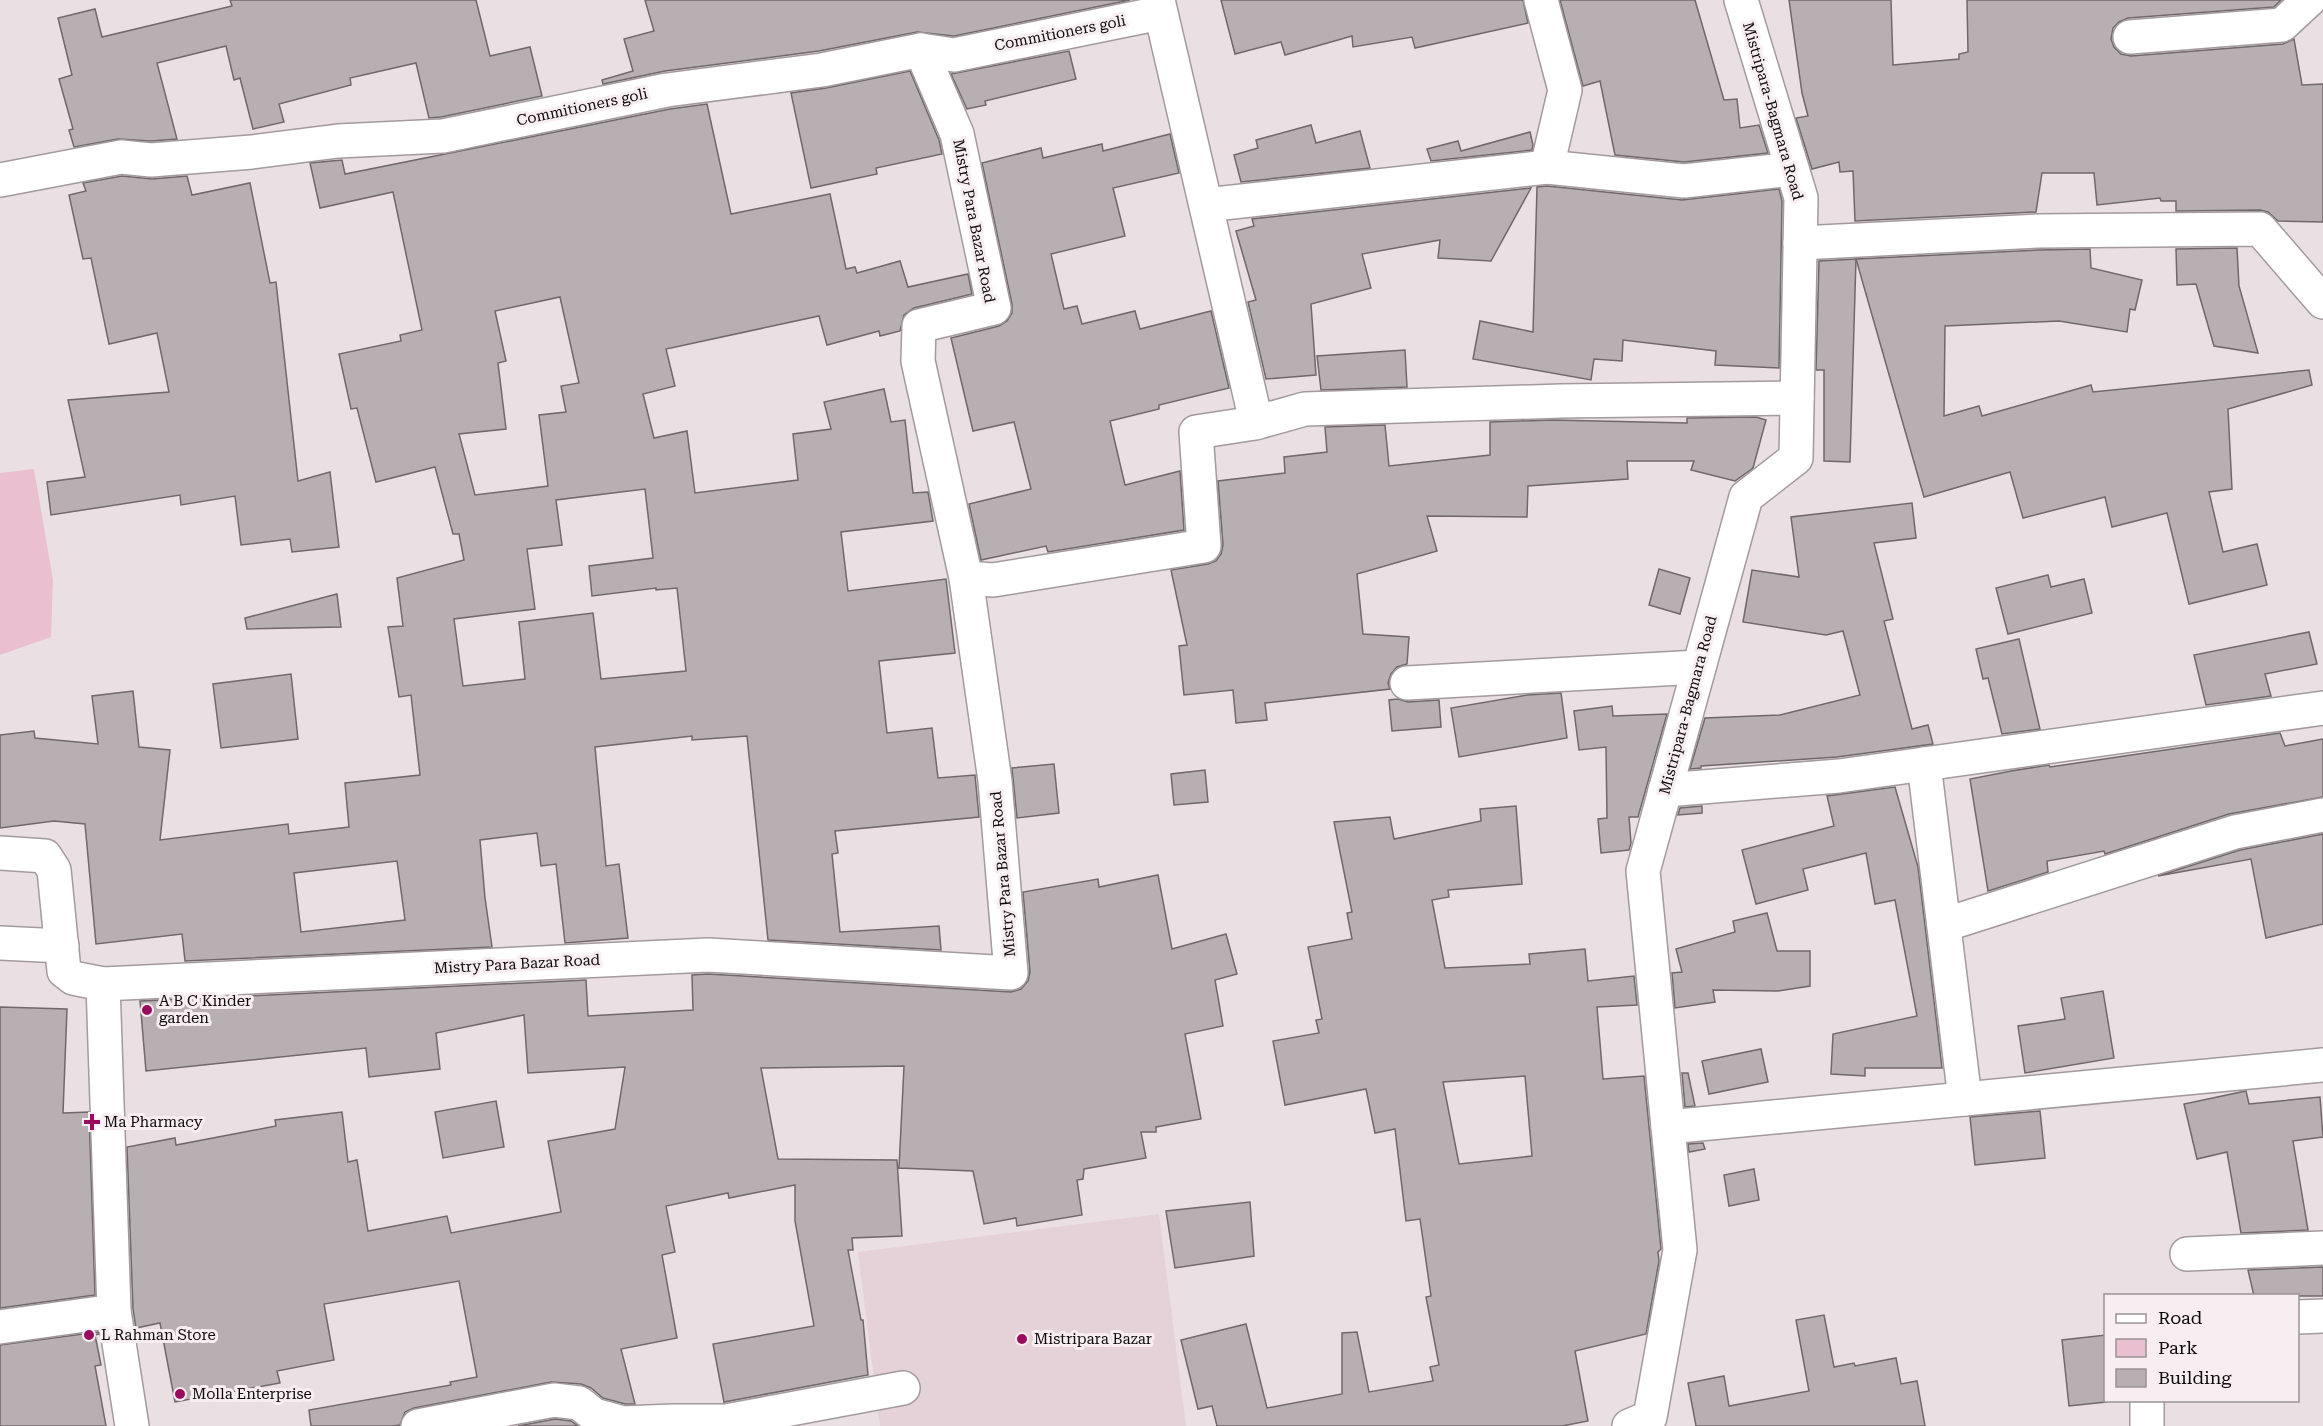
<svg xmlns="http://www.w3.org/2000/svg" width="2323" height="1426" font-family="'Roboto Serif',serif">
  <style>
    .built { fill: #e4d2d8 }
    .green { fill: #eabfcf }
    .building { fill: #b8afb2; stroke: #71686b; stroke-width: 1.5; fill-rule: evenodd }
    .lines { fill: none; stroke-linecap: round; stroke-linejoin: round }
    .minor-casing { stroke: #a39a9d; stroke-width: 36 }
    .minor { stroke: #fff; stroke-width: 33 }
    .poi-dot { fill: #990b5e; stroke: #f8eef1; stroke-width: 2 }
    .labels { text-anchor: middle; dominant-baseline: central; stroke-width: 6; stroke-linejoin: round; paint-order: stroke }
    .street-label { font-size: 15px; fill: #0e0a0c; stroke: #f8eef1 }
    .poi-label { font-size: 15px; fill: #0e0a0c; stroke: #f8eef1; text-anchor: start }
  </style>
  <rect width="100%" height="100%" fill="#eae0e4"/>
  <polygon class="built" points="1159,1214 1186,1426 880,1426 858,1252"/>
  <polygon class="green" points="34,469 53,580 51,637 0,655 0,473"/>
  <g class="building">
    <polygon points="230,0 476,0 490,56 530,47 542,96 441,117 429,118 416,63 350,78 351,85 279,104 284,122 253,129 240,78 234,80 226,46 157,63 177,139 151,141 118,139 74,147 69,130 73,129 59,79 72,75 58,18 95,9 102,37 232,6"/>
    <polygon points="645,0 1130,0 954,36 917,32 819,51 665,71 603,84 602,80 633,71 624,39 654,31"/>
    <polygon points="1221,0 1523,0 1528,23 1415,48 1412,37 1353,47 1352,36 1285,55 1281,42 1235,54"/>
    <polygon points="1560,0 1695,0 1724,100 1737,99 1740,128 1759,125 1768,153 1684,162 1615,155 1600,81 1583,86"/>
    <polygon points="1789,0 1891,0 1893,65 1959,59 1959,54 1968,52 1967,0 2281,0 2274,7 2128,18 2119,22 2113,28 2111,39 2114,47 2121,54 2131,56 2283,44 2294,39 2302,85 2323,84 2323,222 2278,221 2268,212 2260,210 2176,211 2176,201 2161,201 2160,198 2097,205 2094,173 2042,173 2036,212 1855,221 1853,171 1840,172 1839,162 1812,169 1796,118 1808,116 1802,93"/>
    <polygon points="1069,51 1076,79 985,101 986,105 967,109 951,74"/>
    <polygon points="910,71 939,140 942,154 876,168 877,174 811,188 791,93 826,88"/>
    <path d="M707,104l24,110 99,-20 16,75 9,-2 2,6 43,-12 8,26 60,-13 4,20 -58,14 -10,7 -4,16 -20,5 -1,-5 -52,14 -8,-29 -153,33 9,37 -32,8 11,44 33,-7 8,62 103,-13 -5,-46 38,-5 -7,-27 60,-13 7,33 14,-2 8,73 15,-1 5,29 -92,11 7,59 98,-12 9,74 -76,8 8,72 45,-5 6,50 37,-3 4,42 -144,14 3,22 -6,1 8,78 99,-6 2,24 -173,-10 -21,-204 -55,4v-4l-97,11 11,119 13,-2 9,74 -63,5 -9,-79 -15,2 -4,-33 -57,7 5,58 7,49 -307,14 -3,-27 -86,10 -11,-120 -31,-3 -54,7v-93l34,-4 1,7 63,6 -6,-48 41,-5 6,56 31,3 -10,90 128,-16 1,10 60,-7 -4,-44 75,-8 -9,-80 -12,2 -11,-70 15,-1 -6,-48 67,-18 -5,-26h-6l-18,-67 -59,15 -19,-74 -6,1 -12,-55 62,-13 -1,-6 22,-5 -29,-138 -73,16 -10,-45 32,-3 3,14 325,-65zM560,297l19,86 -18,3 5,26 -27,3 9,71 -73,9 -16,-61 47,-5 -8,-66 8,-2 -11,-50zM645,489l8,69 -64,8 3,30 64,-8v2l21,-2 9,83 -85,8 -8,-66 -74,9 6,57 -62,7 -9,-67 81,-10 -8,-60 35,-4 -6,-45zM397,861l8,59 -104,12 -7,-59z"/>
    <polygon points="1311,125 1316,143 1360,131 1370,168 1241,182 1234,155 1258,148 1256,140"/>
    <polygon points="1530,132 1533,145 1532,150 1431,161 1427,149 1458,141 1461,151"/>
    <polygon points="1170,134 1179,173 1113,188 1125,236 1051,254 1064,309 1077,306 1082,324 1135,311 1140,329 1211,311 1229,388 1159,405 1159,409 1110,421 1125,485 1180,471 1184,530 1048,552 1046,546 981,560 969,504 1031,489 1014,422 973,431 951,338 999,326 1007,321 1012,313 1012,304 982,163 1041,148 1043,158 1102,144 1103,151"/>
    <polygon points="122,176 152,179 187,176 192,195 250,183 270,283 276,282 298,481 330,472 339,547 292,552 290,539 241,545 235,496 181,505 180,495 51,515 47,482 85,477 68,400 169,392 157,333 109,344 91,258 83,259 69,195 86,191 83,183"/>
    <polygon points="1547,186 1682,200 1779,189 1782,201 1779,368 1715,365 1716,351 1623,340 1622,361 1594,359 1591,380 1473,359 1480,321 1533,332 1537,187"/>
    <polygon points="1531,188 1491,261 1438,258 1440,240 1362,254 1371,288 1311,304 1316,375 1266,379 1248,302 1256,300 1236,231 1254,226 1252,219"/>
    <polygon points="2237,248 2239,286 2258,353 2214,346 2196,284 2177,285 2176,249"/>
    <polygon points="2090,249 2091,268 2142,280 2135,310 2130,309 2127,332 2059,321 1945,326 1944,416 1979,406 1982,416 2091,385 2093,392 2309,370 2312,385 2228,409 2232,489 2209,492 2223,552 2257,544 2267,585 2189,604 2167,513 2112,527 2105,497 2023,518 2010,472 1924,497 1856,259 2039,250"/>
    <polygon points="1856,259 1850,462 1824,461 1824,370 1816,370 1819,261"/>
    <polygon points="1405,350 1407,387 1321,390 1317,356"/>
    <polygon points="1756,417 1766,420 1753,468 1735,481 1691,470 1694,461 1627,461 1628,479 1528,486 1527,517 1427,516 1437,551 1357,574 1363,634 1409,637 1407,664 1397,667 1391,674 1388,683 1390,689 1265,703 1267,720 1236,723 1233,690 1184,695 1179,646 1187,645 1171,570 1208,564 1216,561 1221,554 1223,545 1218,481 1285,473 1284,457 1327,452 1325,427 1385,425 1389,466 1490,455 1490,422 1552,420 1687,423 1687,418"/>
    <polygon points="1912,503 1916,538 1874,543 1893,619 1884,621 1912,729 1928,725 1933,744 1837,757 1701,766 1701,768 1690,769 1705,718 1780,715 1860,695 1843,631 1826,635 1743,622 1752,570 1799,577 1791,517"/>
    <polygon points="1659,569 1690,578 1680,614 1649,605"/>
    <polygon points="2048,575 2051,587 2084,579 2092,613 2008,634 1996,588"/>
    <polygon points="337,594 341,627 247,629 245,618"/>
    <polygon points="2309,632 2317,664 2265,674 2271,696 2206,705 2194,655"/>
    <polygon points="2019,639 2040,729 2002,734 1988,678 1983,679 1976,649"/>
    <polygon points="291,674 298,739 221,748 213,684"/>
    <polygon points="1561,693 1567,738 1459,757 1451,708 1527,695"/>
    <polygon points="1398,699 1408,702 1439,700 1441,727 1392,731 1389,700"/>
    <polygon points="1612,706 1613,716 1667,714 1638,817 1629,817 1631,843 1629,850 1601,853 1598,819 1607,818 1606,747 1579,750 1574,711"/>
    <polygon points="2280,733 2285,746 2323,739 2323,797 2229,814 2105,854 2104,851 2047,861 2048,872 1988,891 1970,779 2011,771 2049,765 2050,767"/>
    <polygon points="1054,764 1059,813 1017,818 1012,768"/>
    <polygon points="1205,770 1208,802 1174,805 1171,774"/>
    <polygon points="1895,787 1918,867 1942,1068 1865,1068 1865,1076 1831,1074 1833,1034 1917,1016 1895,900 1875,904 1866,853 1803,869 1808,890 1756,904 1742,850 1834,826 1827,796"/>
    <path d="M1516,806l6,78 -74,6 1,7 -17,3 13,68 85,-4 -1,-10 56,-5 3,32 46,-5 3,29 -40,2 6,72 41,-3 17,173 -3,3 1,9 -13,73 -71,17 13,70 -26,5h-345l-5,-20 -14,3 -17,-69 65,-16 21,84 75,-14v-61l15,-1 12,60 64,-11 -3,-14 9,-2 -13,-68 5,-1 -11,-77 -14,2 -11,-92 -20,4 -9,-44 -81,16 -12,-64 46,-8 -3,-13 6,-1 -14,-72 44,-8 -5,-26 5,-1 -18,-90 56,-5 4,22 87,-18 -1,-12zM1525,1076l7,80 -73,8 -16,-82z"/>
    <polygon points="1702,806 1702,813 1678,815 1680,808"/>
    <polygon points="2323,834 2323,924 2266,938 2251,859 2158,876 2240,850"/>
    <polygon points="1158,875 1172,949 1226,934 1237,974 1215,980 1223,1026 1185,1034 1201,1119 1156,1127 1156,1132 1141,1132 1146,1158 1084,1169 1083,1179 1077,1180 1082,1215 1017,1226 1016,1218 984,1224 973,1171 899,1168 904,1066 761,1068 778,1159 897,1160 902,1236 852,1238 853,1250 848,1250 861,1320 863,1320 868,1375 724,1402 713,1344 814,1326 795,1221 795,1185 729,1198 728,1193 666,1206 675,1252 662,1255 677,1338 621,1349 635,1404 625,1404 603,1398 591,1388 581,1384 551,1382 414,1408 405,1412 400,1425 392,1426 311,1426 309,1410 451,1385 450,1382 477,1377 459,1281 324,1304 334,1360 277,1371 280,1383 175,1402 160,1323 136,1328 133,1309 127,1147 175,1138 176,1145 276,1126 275,1120 342,1112 348,1162 357,1160 368,1231 447,1216 451,1233 561,1212 548,1141 615,1129 625,1067 528,1073 524,1015 436,1033 440,1069 369,1077 366,1048 146,1071 140,1001 586,980 588,1016 693,1010 692,975 708,974 1011,992 1021,989 1028,981 1030,972 1023,892 1098,879 1099,887"/>
    <polygon points="1767,913 1777,951 1810,951 1810,986 1778,991 1713,990 1715,1002 1675,1008 1672,973 1682,972 1676,949 1735,932 1733,921"/>
    <polygon points="2103,991 2114,1058 2025,1073 2018,1026 2065,1019 2061,998"/>
    <polygon points="0,1007 67,1009 63,1113 89,1112 95,1295 0,1308"/>
    <polygon points="1761,1049 1768,1082 1709,1094 1702,1061"/>
    <polygon points="1682,1073 1688,1073 1695,1106 1685,1107"/>
    <polygon points="2246,1091 2249,1104 2320,1097 2323,1137 2293,1141 2308,1230 2241,1233 2227,1152 2197,1159 2184,1104"/>
    <polygon points="496,1101 504,1147 443,1158 435,1112"/>
    <polygon points="2040,1111 2045,1158 1975,1165 1970,1117"/>
    <polygon points="1703,1143 1705,1149 1689,1152 1688,1144"/>
    <polygon points="1754,1169 1759,1200 1729,1206 1724,1175"/>
    <polygon points="1250,1202 1254,1256 1175,1268 1166,1211"/>
    <polygon points="2323,1267 2323,1296 2254,1296 2248,1270"/>
    <polygon points="1824,1315 1834,1367 1854,1363 1855,1366 1896,1358 1901,1384 1917,1381 1925,1426 1696,1426 1688,1383 1724,1376 1729,1406 1809,1391 1796,1320"/>
    <polygon points="98,1332 99,1334 95,1335 101,1365 95,1366 106,1426 0,1426 0,1345"/>
    <polygon points="2106,1335 2106,1402 2069,1406 2062,1340"/>
    <polygon points="555,1419 571,1421 578,1426 518,1426"/>
  </g>
  <g class="lines">
    <g class="minor-casing">
      <g id="minor">
        <polyline points="1158,0 1256,421"/>
        <polyline points="1541,0 1565,90 1547,167"/>
        <polyline points="2130,37 2282,25 2309,0"/>
        <polyline points="0,180 121,157 151,160 252,152 338,141 443,136 667,90 822,70 921,50 954,55 1160,13"/>
        <polyline points="1206,205 1547,167 1684,181 1792,169"/>
        <polyline points="1800,243 2038,231 2260,229 2323,302"/>
        <polyline points="966,578 993,580 1204,546 1196,432 1255,423 1305,409 1561,401 1797,398"/>
        <polyline points="1407,683 1699,667"/>
        <polyline points="1924,764 1965,1099"/>
        <polyline points="1665,790 1839,776 2323,708"/>
        <polyline points="0,853 45,856 54,870 64,971 73,978 103,984 708,955 1011,973 995,781 966,578 918,361 919,326 994,308 957,134 921,50"/>
        <polyline points="1944,925 2235,832 2323,815"/>
        <polyline points="0,943 62,946"/>
        <polyline points="103,984 114,1311 132,1426"/>
        <polyline points="1668,1127 2323,1065"/>
        <polyline points="2187,1254 2323,1248"/>
        <polyline points="2298,1317 2323,1316"/>
        <polyline points="0,1327 114,1311"/>
        <polyline points="2147,1400 2147,1426"/>
        <polyline points="418,1426 554,1400 579,1403 594,1415 623,1423 673,1421 726,1421 903,1388"/>
        <polyline points="1629,1426 1650,1417 1680,1250 1643,871 1746,497 1796,458 1801,198 1741,0"/>
      </g>
    </g>
    <use href="#minor" class="minor"/>
  </g>
  <g class="poi-dot">
    <circle cx="147" cy="1010" r="6"/>
    <path d="M89 1113h6v6h6v6h-6v6h-6v-6h-6v-6h6z"/>
    <circle cx="89" cy="1335" r="6"/>
    <circle cx="1022" cy="1339" r="6"/>
    <circle cx="180" cy="1394" r="6"/>
  </g>
  <g class="labels">
    <g class="street-label">
      <text transform="translate(1060 33) rotate(-11)">Commitioners goli</text>
      <text transform="translate(582 107) rotate(-12)">Commitioners goli</text>
      <text transform="translate(1773 111) rotate(74)">Mistripara-Bagmara Road</text>
      <text transform="translate(974 221) rotate(79)">Mistry Para Bazar Road</text>
      <text transform="translate(1688 705) rotate(-75)">Mistripara-Bagmara Road</text>
      <text transform="translate(1003 874) rotate(-95)">Mistry Para Bazar Road</text>
      <text transform="translate(517 964) rotate(-3)">Mistry Para Bazar Road</text>
    </g>
    <g class="poi-label">
      <text x="159" y="1001">A B C Kinder<tspan x="159" dy="17">garden</tspan></text>
      <text x="104" y="1122">Ma Pharmacy</text>
      <text x="101" y="1335">L Rahman Store</text>
      <text x="1034" y="1339">Mistripara Bazar</text>
      <text x="192" y="1394">Molla Enterprise</text>
    </g>
  </g>
  <rect x="2104" y="1294" width="195" height="108" fill="#f8eef1" stroke="#9a9395" stroke-width="1.5"/>
  <rect x="2116" y="1314" width="30" height="9" fill="#ffffff" stroke="#9a9395" stroke-width="1.5"/>
  <text x="2158" y="1324" font-size="18" fill="#0e0a0c">Road</text>
  <rect x="2116" y="1339" width="30" height="18" fill="#eabfcf" stroke="#9a9395" stroke-width="1.5"/>
  <text x="2158" y="1354" font-size="18" fill="#0e0a0c">Park</text>
  <rect x="2116" y="1369" width="30" height="18" fill="#b8afb2" stroke="#9a9395" stroke-width="1.5"/>
  <text x="2158" y="1384" font-size="18" fill="#0e0a0c">Building</text>
</svg>
